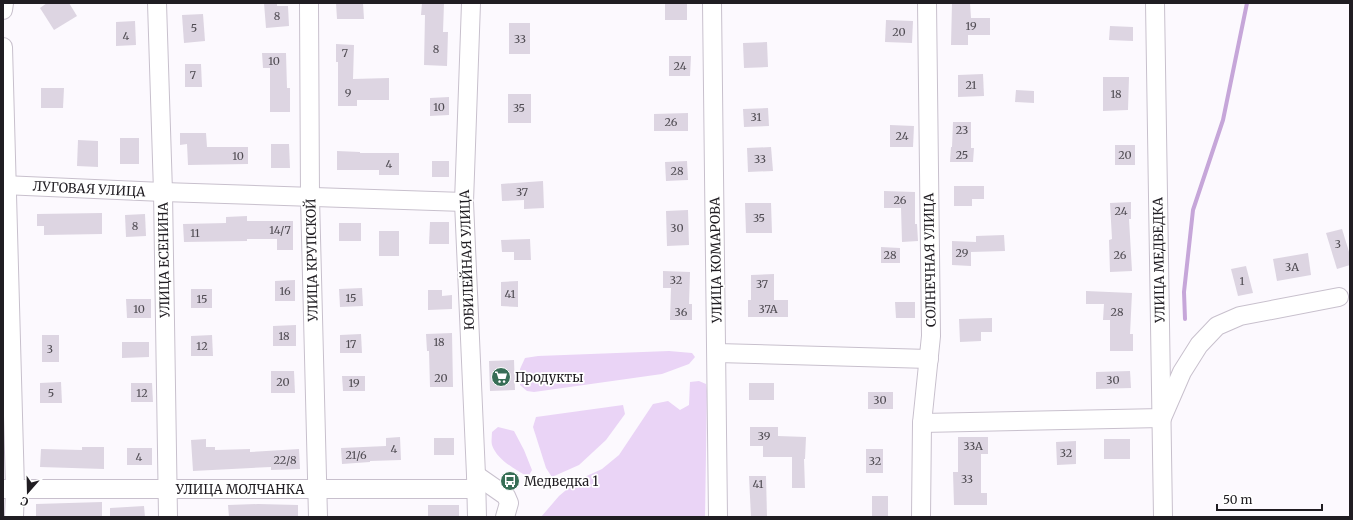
<svg xmlns="http://www.w3.org/2000/svg" width="1353" height="520" font-family="Merriweather,serif">
  <style>
    .green { fill: #ead4f6 }
    .lines { fill: none; stroke-linecap: round; stroke-linejoin: round }
    .stream { stroke: #c6a6d9; stroke-width: 4 }
    .building { fill: #ddd5e2 }
    .minor-casing { stroke: #c8c0cd; stroke-width: 20 }
    .minor { stroke: #fff; stroke-width: 18 }
    .labels { text-anchor: middle; dominant-baseline: central; stroke-width: 3.5; stroke-linejoin: round; paint-order: stroke }
    .number-label { font-size: 11px; fill: #4f4b52 }
    .street-label { font-size: 13px; fill: #201d22; stroke: #fff }
    .poi-label { font-size: 13px; fill: #201d22; stroke: #fff; text-anchor: start }
  </style>
  <rect width="100%" height="100%" fill="#fcf9fe"/>
  <g class="green">
    <polygon points="669,351 692,353 695,357 689,364 662,374 534,392 527,391 520,385 520,369 525,358 538,356"/>
    <polygon points="699,381 706,384 707,391 705,517 541,517 559,496 578,480 602,469 619,455 653,404 668,401 680,410 689,405 690,382"/>
    <polygon points="623,405 625,414 606,440 579,465 552,477 546,468 533,427 536,417"/>
    <path d="M498,427l16,4 10,19 8,20 -4,7c-13,-8 -31,-17 -36,-32 -1,-4 0,-9 0,-13z"/>
  </g>
  <g class="lines">
    <polyline class="stream" points="1185,319 1184,292 1193,210 1223,120 1247,3"/>
  </g>
  <g class="building">
    <polygon points="47,3 69,3 77,16 54,30 40,8"/>
    <polygon points="264,3 277,3 277,6 288,6 289,26 266,28"/>
    <polygon points="336,3 363,3 364,19 337,19"/>
    <polygon points="422,3 444,3 443,32 448,32 447,66 424,65 425,15 421,15"/>
    <rect x="665" y="3" width="22" height="17"/>
    <polygon points="952,3 970,3 971,18 990,18 990,35 968,35 968,45 951,45"/>
    <polygon points="203,14 205,41 184,43 182,15"/>
    <polygon points="886,20 913,21 912,43 885,42"/>
    <polygon points="135,21 136,45 116,46 116,22"/>
    <rect x="509" y="23" width="21" height="31"/>
    <polygon points="1110,26 1133,27 1133,41 1109,40"/>
    <polygon points="767,42 768,67 744,68 743,43"/>
    <polygon points="336,44 354,45 353,79 389,78 389,100 357,100 357,106 338,106 338,62 336,62"/>
    <polygon points="262,53 286,53 287,88 290,88 290,112 270,112 270,68 263,68"/>
    <polygon points="669,56 691,56 690,76 669,76"/>
    <polygon points="185,64 201,64 202,87 185,87"/>
    <polygon points="983,74 984,96 958,97 958,75"/>
    <polygon points="1103,77 1129,77 1128,110 1103,111"/>
    <polygon points="41,88 64,88 63,108 41,108"/>
    <polygon points="1016,90 1034,91 1034,103 1015,102"/>
    <rect x="508" y="94" width="23" height="29"/>
    <polygon points="449,97 449,115 430,116 430,98"/>
    <polygon points="768,108 769,126 744,127 743,109"/>
    <polygon points="688,113 688,131 654,131 654,114"/>
    <polygon points="953,122 971,122 971,148 974,148 973,162 950,162 951,147 952,147"/>
    <polygon points="890,125 914,126 913,147 890,147"/>
    <polygon points="180,133 206,133 207,147 248,147 248,164 188,165 187,144 180,145"/>
    <rect x="120" y="138" width="19" height="26"/>
    <polygon points="78,140 98,141 98,167 77,166"/>
    <polygon points="271,144 289,144 290,168 271,168"/>
    <rect x="1115" y="145" width="20" height="20"/>
    <polygon points="771,147 773,171 748,172 747,148"/>
    <polygon points="337,151 360,152 360,153 399,153 399,175 379,175 379,170 337,170"/>
    <rect x="432" y="161" width="17" height="16"/>
    <polygon points="687,161 688,180 666,181 665,162"/>
    <polygon points="543,181 544,208 524,209 524,200 502,201 501,184"/>
    <polygon points="954,186 984,186 984,199 972,199 972,206 954,206"/>
    <polygon points="884,191 915,192 915,224 917,224 918,241 902,242 901,208 884,208"/>
    <polygon points="1131,202 1131,219 1129,219 1132,271 1110,272 1109,240 1112,239 1110,203"/>
    <polygon points="745,203 771,203 772,233 746,233"/>
    <polygon points="688,210 689,245 667,246 666,211"/>
    <polygon points="102,213 102,234 44,235 44,226 37,226 37,214"/>
    <polygon points="145,214 146,236 126,237 125,215"/>
    <polygon points="247,216 247,221 293,221 293,250 277,250 277,239 247,239 247,241 184,242 183,224 226,223 226,217"/>
    <polygon points="430,222 449,222 449,244 429,244"/>
    <rect x="339" y="223" width="22" height="18"/>
    <polygon points="1342,229 1350,255 1350,265 1337,269 1326,233"/>
    <rect x="379" y="231" width="20" height="25"/>
    <polygon points="1004,235 1005,251 971,252 971,266 952,265 952,241 976,242 976,236"/>
    <polygon points="530,239 531,260 514,260 514,252 502,252 501,240"/>
    <polygon points="881,247 900,248 900,263 881,263"/>
    <polygon points="1308,253 1311,275 1277,281 1273,259"/>
    <polygon points="1246,266 1253,293 1238,296 1231,269"/>
    <polygon points="663,271 690,272 689,304 692,304 692,320 670,320 671,288 663,288"/>
    <polygon points="774,274 774,300 788,300 788,317 748,317 748,300 751,300 751,275"/>
    <polygon points="295,280 295,301 275,301 275,281"/>
    <polygon points="518,281 518,307 501,306 501,282"/>
    <polygon points="362,288 363,306 340,307 339,289"/>
    <rect x="191" y="289" width="21" height="19"/>
    <polygon points="428,290 442,290 442,296 452,295 452,309 428,310"/>
    <polygon points="1086,291 1132,293 1130,334 1133,334 1133,351 1110,351 1110,320 1103,320 1104,304 1086,304"/>
    <polygon points="126,299 151,299 151,318 127,318"/>
    <polygon points="895,302 915,302 915,318 896,318"/>
    <polygon points="992,318 992,332 981,332 981,341 960,342 959,319"/>
    <polygon points="296,325 296,346 273,346 273,326"/>
    <polygon points="452,333 453,387 430,387 429,351 427,351 426,334"/>
    <polygon points="361,334 362,353 340,353 340,335"/>
    <rect x="42" y="335" width="17" height="27"/>
    <polygon points="212,335 213,356 191,356 191,336"/>
    <polygon points="122,342 149,342 149,357 122,358"/>
    <polygon points="514,360 515,390 490,391 489,361"/>
    <polygon points="271,371 294,371 295,393 271,393"/>
    <polygon points="1130,371 1131,388 1096,389 1096,372"/>
    <polygon points="342,376 365,376 365,391 343,391"/>
    <polygon points="61,382 62,403 40,403 40,383"/>
    <polygon points="131,383 152,383 153,402 131,402"/>
    <rect x="749" y="383" width="25" height="17"/>
    <rect x="868" y="392" width="25" height="17"/>
    <polygon points="750,427 778,427 778,436 806,437 805,459 804,459 805,488 792,488 792,457 763,457 763,446 750,446"/>
    <polygon points="400,437 401,460 370,461 370,462 342,464 341,448 386,446 386,438"/>
    <polygon points="958,437 988,437 988,454 981,454 981,493 987,493 987,505 954,505 953,472 958,472"/>
    <rect x="434" y="438" width="20" height="17"/>
    <polygon points="206,439 206,447 215,447 215,450 250,449 250,452 299,449 300,469 271,470 271,467 193,471 191,440"/>
    <rect x="1104" y="439" width="26" height="20"/>
    <polygon points="1076,441 1076,464 1057,465 1056,442"/>
    <polygon points="82,447 104,447 104,469 40,467 41,449 82,450"/>
    <rect x="127" y="448" width="25" height="17"/>
    <rect x="866" y="449" width="17" height="24"/>
    <polygon points="749,476 766,476 767,517 751,517"/>
    <rect x="872" y="496" width="16" height="21"/>
    <polygon points="102,502 102,517 36,517 36,504"/>
    <polygon points="258,504 298,505 298,517 229,517 228,505"/>
    <rect x="428" y="505" width="31" height="12"/>
    <polygon points="144,506 145,517 110,517 110,508"/>
  </g>
  <g class="lines">
    <g class="minor-casing">
      <g id="minor">
        <polyline points="157,3 163,192 168,517"/>
        <polyline points="309,3 310,197 318,517"/>
        <polyline points="471,3 464,202 476,475 477,517"/>
        <polyline points="712,3 718,517"/>
        <polyline points="1155,3 1163,517"/>
        <polyline points="3,10 4,3"/>
        <polyline points="3,47 15,489 14,517"/>
        <polyline points="3,185 163,192 464,202"/>
        <polyline points="717,353 929,359"/>
        <polyline points="922,423 1162,418 1182,372 1199,345 1217,326 1240,316 1339,297"/>
        <polyline points="476,475 506,496 509,503 505,517"/>
        <polyline points="3,489 476,489"/>
        <polyline points="921,517 922,423 931,336 927,3"/>
      </g>
    </g>
    <use href="#minor" class="minor"/>
  </g>
  <defs>
    <g id="supermarket-disc" transform="scale(1)"><circle r="9.5" fill="#376e56" stroke="#fff"/><path d="M-6-5.5h2.5l.6 2H6L4.5 2H-2.5L-4.4-4H-6ZM-1.5 3.2a1.3 1.3 0 1 0 .1 0ZM3 3.2a1.3 1.3 0 1 0 .1 0Z" fill="#fff"/></g>
    <g id="bus-disc" transform="scale(1)"><circle r="9.5" fill="#376e56" stroke="#fff"/><path d="M-5-6H5V4H4V6H2V4H-2V6H-4V4H-5ZM-3.5-4V0h7V-4ZM-3.5 1.2v1.5H-2V1.2ZM2 1.2v1.5H3.5V1.2Z" fill="#fff"/></g>
  </defs>
  <g fill-rule="evenodd">
    <use href="#supermarket-disc" x="501" y="377"/>
    <use href="#bus-disc" x="510" y="481"/>
  </g>
  <g class="labels">
    <g class="number-label">
      <text x="277" y="16">8</text>
      <text x="971" y="26">19</text>
      <text x="194" y="28">5</text>
      <text x="899" y="32">20</text>
      <text x="126" y="36">4</text>
      <text x="520" y="39">33</text>
      <text x="436" y="49">8</text>
      <text x="345" y="53">7</text>
      <text x="274" y="61">10</text>
      <text x="680" y="66">24</text>
      <text x="193" y="75">7</text>
      <text x="971" y="85">21</text>
      <text x="348" y="93">9</text>
      <text x="1116" y="94">18</text>
      <text x="439" y="107">10</text>
      <text x="519" y="108">35</text>
      <text x="756" y="117">31</text>
      <text x="671" y="122">26</text>
      <text x="962" y="130">23</text>
      <text x="902" y="136">24</text>
      <text x="962" y="155">25</text>
      <text x="1125" y="155">20</text>
      <text x="238" y="156">10</text>
      <text x="760" y="159">33</text>
      <text x="389" y="164">4</text>
      <text x="677" y="171">28</text>
      <text x="522" y="192">37</text>
      <text x="900" y="200">26</text>
      <text x="1121" y="211">24</text>
      <text x="759" y="218">35</text>
      <text x="135" y="226">8</text>
      <text x="677" y="228">30</text>
      <text x="280" y="230">14/7</text>
      <text x="195" y="233">11</text>
      <text x="1338" y="244">3</text>
      <text x="962" y="253">29</text>
      <text x="890" y="255">28</text>
      <text x="1120" y="255">26</text>
      <text x="1292" y="267">3А</text>
      <text x="676" y="280">32</text>
      <text x="1242" y="281">1</text>
      <text x="762" y="284">37</text>
      <text x="285" y="291">16</text>
      <text x="510" y="294">41</text>
      <text x="351" y="298">15</text>
      <text x="202" y="299">15</text>
      <text x="139" y="309">10</text>
      <text x="768" y="309">37А</text>
      <text x="681" y="312">36</text>
      <text x="1117" y="312">28</text>
      <text x="284" y="336">18</text>
      <text x="439" y="342">18</text>
      <text x="351" y="344">17</text>
      <text x="202" y="346">12</text>
      <text x="50" y="349">3</text>
      <text x="441" y="378">20</text>
      <text x="1113" y="380">30</text>
      <text x="283" y="382">20</text>
      <text x="354" y="383">19</text>
      <text x="51" y="393">5</text>
      <text x="142" y="393">12</text>
      <text x="880" y="400">30</text>
      <text x="764" y="436">39</text>
      <text x="973" y="446">33А</text>
      <text x="394" y="449">4</text>
      <text x="1066" y="453">32</text>
      <text x="356" y="455">21/6</text>
      <text x="139" y="457">4</text>
      <text x="285" y="460">22/8</text>
      <text x="875" y="461">32</text>
      <text x="967" y="479">33</text>
      <text x="758" y="484">41</text>
    </g>
    <g class="street-label">
      <text transform="translate(89 189) rotate(3)">ЛУГОВАЯ УЛИЦА</text>
      <text transform="translate(164 260) rotate(-91)">УЛИЦА ЕСЕНИНА</text>
      <text transform="translate(312 260) rotate(-91)">УЛИЦА КРУПСКОЙ</text>
      <text transform="translate(467 260) rotate(-92)">ЮБИЛЕЙНАЯ УЛИЦА</text>
      <text transform="translate(716 260) rotate(-91)">УЛИЦА КОМАРОВА</text>
      <text transform="translate(930 260) rotate(-91)">СОЛНЕЧНАЯ УЛИЦА</text>
      <text transform="translate(1159 260) rotate(-91)">УЛИЦА МЕДВЕДКА</text>
      <text x="240" y="489">УЛИЦА МОЛЧАНКА</text>
    </g>
    <g class="poi-label">
      <text x="515" y="377">Продукты</text>
      <text x="524" y="481">Медведка 1</text>
    </g>
  </g>
  <rect width="1353" height="520" fill="none" stroke="#201d22" stroke-width="8"/>
  <g transform="translate(28 492) rotate(200)" stroke="#ffffff" stroke-width="3" paint-order="stroke">
  <path d="M0-3L7 15L0 10L-7 15Z" fill="#201d22"/>
  <text y="-6" font-size="11" font-weight="bold" text-anchor="middle" fill="#201d22">С</text>
  </g>
  <path d="M1217 504v6h105v-6" fill="none" stroke="#201d22" stroke-width="2"/>
  <text x="1223" y="504" font-size="12" fill="#201d22" stroke="#ffffff" stroke-width="3" paint-order="stroke">50 m</text>
</svg>
